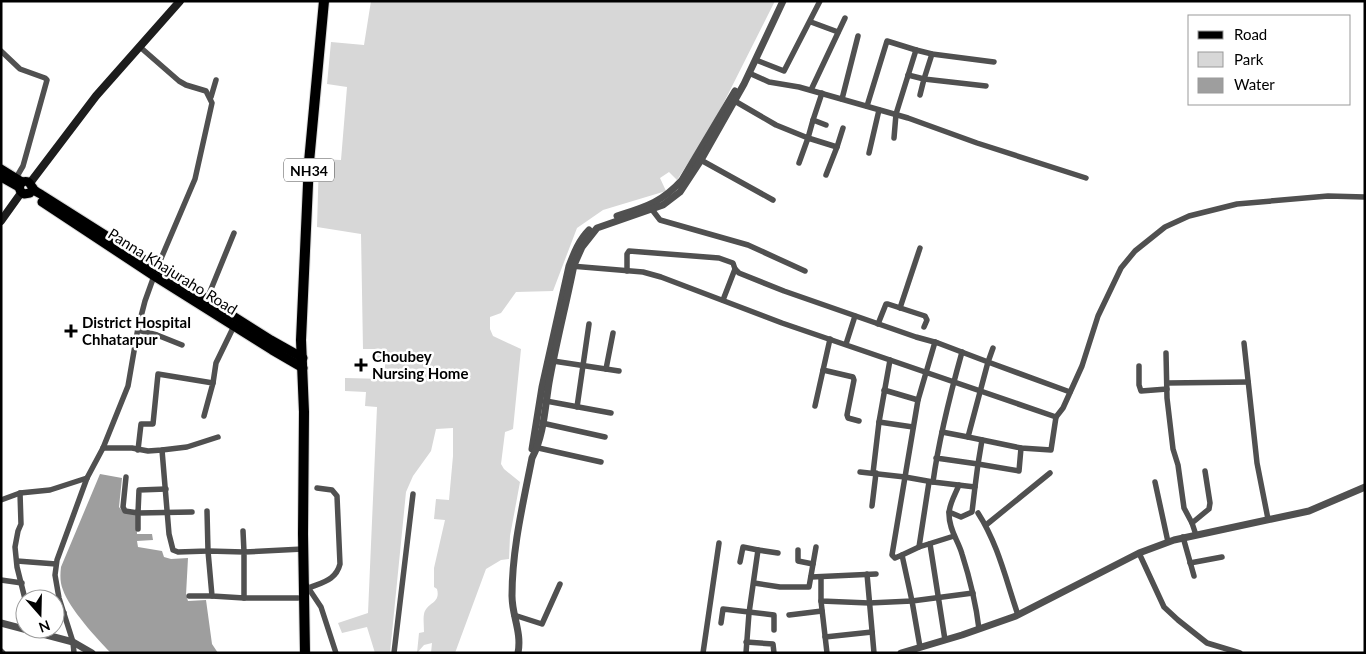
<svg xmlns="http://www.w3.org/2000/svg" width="1366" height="654" font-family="Lato,sans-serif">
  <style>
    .green { fill: #d7d7d7 }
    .water { fill: #9e9e9e }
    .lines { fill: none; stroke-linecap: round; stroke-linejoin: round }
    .primary-casing { stroke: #dbdbdb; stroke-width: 11 }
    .trunk-casing { stroke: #dbdbdb; stroke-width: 12 }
    .minor { stroke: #505050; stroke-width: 5.5 }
    .tertiary { stroke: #505050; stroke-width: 7 }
    .secondary { stroke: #1d1d1d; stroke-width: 8 }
    .primary { stroke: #000; stroke-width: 9 }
    .trunk { stroke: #000; stroke-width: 10 }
    .poi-dot { fill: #000; stroke: #fff; stroke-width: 2 }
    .labels { text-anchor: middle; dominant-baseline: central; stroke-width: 5; stroke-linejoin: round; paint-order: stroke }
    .shield { fill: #fff; stroke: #4c4c4c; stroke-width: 1 }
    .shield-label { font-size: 14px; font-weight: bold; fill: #000 }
    .street-label { font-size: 15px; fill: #000; stroke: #fff }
    .poi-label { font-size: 15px; font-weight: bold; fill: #000; stroke: #fff; text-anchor: start }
  </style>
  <rect width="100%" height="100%" fill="#fff"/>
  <path class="green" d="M371,1h404l-64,127 -34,52 -8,-8 -9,6 6,13 -63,19 -26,18 -24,63 -37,1 -15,21 -11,4v12l3,7 28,13 -8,80 -8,3 -4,32 3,5 16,13 -10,54 -1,23 -8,1 -15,9 -31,84h-24l1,-10 -8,2 -7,8 2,-20 5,-1c0,-6 -1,-13 0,-18 3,-12 17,-10 13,-25l-3,-2v-19l11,-48 -11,-1 2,-20 13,1 4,-44v-28l-17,1 -5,22 -18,25 -7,16 -16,161h-15l-8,-26 -25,6 -4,-10 30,-10 9,-206 -12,-1 1,-14 -21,-1v-13l40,1v-20h-8v-10h-14l-2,-115 -44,-7 2,-68 22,1 6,-73 -20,-3 4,-42 33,3z"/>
  <path class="water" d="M100,474l22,4 -3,29 5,6 12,1 1,20h15l1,6 -16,1 1,6 24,4 2,6 7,2 17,-1 -2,37 2,6 18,-1 6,44 6,9h-107c-14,-14 -42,-45 -48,-63 -3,-7 -3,-15 -2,-23z"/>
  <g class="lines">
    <g class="primary-casing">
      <g id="primary">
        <polyline points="1,169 22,182"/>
        <polyline points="1,177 19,187"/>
        <path d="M33,188l-3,5 -6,1c-5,-3 -6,-7 -2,-12 7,-2 7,1 11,6 1,3 6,5 9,7l229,145 32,18"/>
        <polyline points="42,202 154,276 272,350 303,368"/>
      </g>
    </g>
    <g class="trunk-casing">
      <polyline id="trunk" points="305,653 303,534 304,412 301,340 309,162 324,1"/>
    </g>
    <g class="minor">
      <polyline points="811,22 838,32"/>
      <polyline points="140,47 179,81 186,85 206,91 212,103 195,179 157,268"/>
      <polyline points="1,51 20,69 45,78 47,80 23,166 16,178"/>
      <polyline points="932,54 924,79 986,86"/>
      <polyline points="756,60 784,71 820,1"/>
      <polyline points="749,73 769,82 799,87 908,118 977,143 1086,178"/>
      <polyline points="908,75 924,79 920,95"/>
      <polyline points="811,90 845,18"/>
      <polyline points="822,93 813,120 826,125"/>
      <polyline points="211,97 216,80"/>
      <polyline points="842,99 858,36"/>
      <polyline points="733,100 776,125 808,138 813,120"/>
      <polyline points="867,106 887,41 916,50"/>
      <polyline points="894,138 896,114 916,50 932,54 994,62"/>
      <polyline points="869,153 879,110"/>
      <polyline points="699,159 773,200"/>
      <polyline points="799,163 808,138 837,147 843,128"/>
      <polyline points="826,175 837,147"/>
      <polyline points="650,207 660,220 748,245 805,271"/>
      <polyline points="571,266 643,272 661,277 782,323 1056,417 1063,408 1082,366 1098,316 1121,268 1135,251 1165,227 1189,216 1237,204 1328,196 1365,197"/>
      <polyline points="627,271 627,254 629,251 719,258 733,263 735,269 739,273 784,291 916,337 938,343 988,362 968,437 1021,448 1051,450 1056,417"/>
      <polyline points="207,299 234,233"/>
      <polyline points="723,300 735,269"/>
      <polyline points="900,308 920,248"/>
      <polyline points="878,324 886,304 888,304 925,316 927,320 924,327"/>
      <polyline points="138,330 157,335 182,345"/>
      <polyline points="1244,343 1257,463 1268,519"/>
      <polyline points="846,344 855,316"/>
      <polyline points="993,348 988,362 1070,392"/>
      <polyline points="1166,353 1167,398 1173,449 1178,465 1184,508 1192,523"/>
      <polyline points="553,361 619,371"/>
      <polyline points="1139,366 1139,385 1141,391 1167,389"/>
      <polyline points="606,369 613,333"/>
      <polyline points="823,370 853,377 854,380 847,415 848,418 859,421"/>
      <polyline points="213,383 216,363 234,326"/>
      <polyline points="1167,383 1248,382"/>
      <polyline points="884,390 918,400"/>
      <polyline points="546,401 611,413"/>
      <polyline points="815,406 830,339"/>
      <polyline points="577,407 589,324"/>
      <polyline points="879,422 913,427"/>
      <polyline points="542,423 605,437"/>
      <polyline points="942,432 968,437"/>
      <polyline points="982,440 978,464 1019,471 1021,448"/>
      <polyline points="534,447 601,462"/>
      <polyline points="103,448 132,448 148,451 162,450 187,447 218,437"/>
      <polyline points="138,450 141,424 153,424 158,374 213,383 204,416"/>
      <polyline points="162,450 169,534 173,550 178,552 208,551 207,511"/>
      <path d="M936,458l42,6 -3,23 -42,-5c6,-44 17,-87 29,-130"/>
      <polyline points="873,473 879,422 890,360"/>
      <polyline points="126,477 123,507 125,511 138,513 139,490 166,489"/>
      <polyline points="929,482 919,547 954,536"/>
      <polyline points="933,482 905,477 918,400 935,342"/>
      <polyline points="1155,482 1168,542"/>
      <path d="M959,485c-4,10 -10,19 -10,29 0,16 9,26 13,40 8,25 14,50 17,75"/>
      <polyline points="20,493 21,524 18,531 15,547 17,567 25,599"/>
      <polyline points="1,500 20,493 50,490 87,478"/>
      <polyline points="872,506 876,473"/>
      <polyline points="949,512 961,517 972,512 975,487"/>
      <path d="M978,513c20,31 28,67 40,102"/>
      <polyline points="986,525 1050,473"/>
      <polyline points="138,529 138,513 192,512"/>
      <polyline points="243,531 244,552 208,551 212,596 244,598 244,552 303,549"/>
      <polyline points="1196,535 1192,523 1209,509 1210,503 1205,471"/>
      <polyline points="1183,537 1194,576"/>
      <polyline points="930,544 945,640"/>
      <polyline points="758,550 778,553"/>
      <polyline points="798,550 798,561 813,564"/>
      <polyline points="1139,553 1164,607 1178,620 1207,643 1240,653"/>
      <polyline points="902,555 919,547"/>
      <polyline points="17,561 56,564"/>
      <polyline points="740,562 743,547 758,550 749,613 746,653"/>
      <polyline points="1190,563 1222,557"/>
      <polyline points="867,574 874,653"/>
      <polyline points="811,577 876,574"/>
      <polyline points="821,577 821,601 869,603 912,601 902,555 895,558 892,555 905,477 860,472"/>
      <polyline points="1,580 22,583"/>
      <polyline points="754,583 780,587 809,587 816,547"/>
      <polyline points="307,586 321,607 336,653"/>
      <path d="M309,588c14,-6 27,-8 31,-24l-3,-68 -5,-6 -15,-2"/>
      <polyline points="189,596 212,596"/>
      <polyline points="244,598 298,598"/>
      <polyline points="821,601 827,653"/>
      <polyline points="55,611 64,613"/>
      <polyline points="514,615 542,624 560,584"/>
      <polyline points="789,615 822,611"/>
      <polyline points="721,623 723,609 774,615 774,630"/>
      <polyline points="825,637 872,632"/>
      <polyline points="746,642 773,644 774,653"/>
      <polyline points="920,647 912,601 973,593"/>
      <polyline points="1,651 3,653"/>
      <polyline points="74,653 73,642 59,598 55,575 57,560 87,478 103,448 128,386 138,328 145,301 154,276"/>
      <polyline points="394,653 413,494"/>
      <polyline points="703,653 719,543"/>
    </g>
    <g class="tertiary">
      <path d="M617,216c28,-9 44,-13 65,-36l53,-89"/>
      <path d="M532,449l10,-62 27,-121c5,-13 10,-26 20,-36"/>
      <polyline points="1,623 73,642 92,653"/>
      <path d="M518,653c4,-21 -6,-37 -6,-57 0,-47 11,-92 20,-138 12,-22 13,-51 17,-75 7,-40 17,-78 25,-118l8,-18 15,-19 66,-23 17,-13 21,-32 43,-76 39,-83"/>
      <polyline points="901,653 962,635 1016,616 1139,553 1174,540 1309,511 1365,487"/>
    </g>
    <g class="secondary">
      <polyline points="30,183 96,96 180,1"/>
      <polyline points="1,221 21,193"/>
    </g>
    <use href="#primary" class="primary"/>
    <use href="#trunk" class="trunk"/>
  </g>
  <g class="poi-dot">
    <path d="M68.5 323.5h5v5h5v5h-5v5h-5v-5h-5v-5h5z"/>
    <path d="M358.5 357.5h5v5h5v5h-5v5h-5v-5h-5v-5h5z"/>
  </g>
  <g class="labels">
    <rect class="shield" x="284" y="158.5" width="50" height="23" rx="4"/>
    <g class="shield-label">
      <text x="309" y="170">NH34</text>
    </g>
    <g class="street-label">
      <text transform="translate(173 271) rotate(32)">Panna Khajuraho Road</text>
    </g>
    <g class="poi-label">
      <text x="82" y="322">District Hospital<tspan x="82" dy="17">Chhatarpur</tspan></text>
      <text x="372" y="356">Choubey<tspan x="372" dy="17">Nursing Home</tspan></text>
    </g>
  </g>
  <rect width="1366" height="654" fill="none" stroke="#000000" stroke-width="5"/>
  <rect x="1188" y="15" width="162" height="90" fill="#ffffff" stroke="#999999"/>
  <rect x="1198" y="31" width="25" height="8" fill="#000000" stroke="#999999"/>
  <text x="1234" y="40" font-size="15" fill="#000000">Road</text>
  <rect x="1198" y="52" width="25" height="15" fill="#d7d7d7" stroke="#999999"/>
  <text x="1234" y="65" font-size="15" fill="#000000">Park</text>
  <rect x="1198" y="78" width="25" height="15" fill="#9e9e9e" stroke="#999999"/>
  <text x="1234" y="90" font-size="15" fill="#000000">Water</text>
  <g transform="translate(40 614) rotate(160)"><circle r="24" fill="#ffffff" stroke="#999999"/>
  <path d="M0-4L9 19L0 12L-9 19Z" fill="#000000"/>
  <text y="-8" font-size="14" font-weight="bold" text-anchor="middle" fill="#000000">N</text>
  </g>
</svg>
